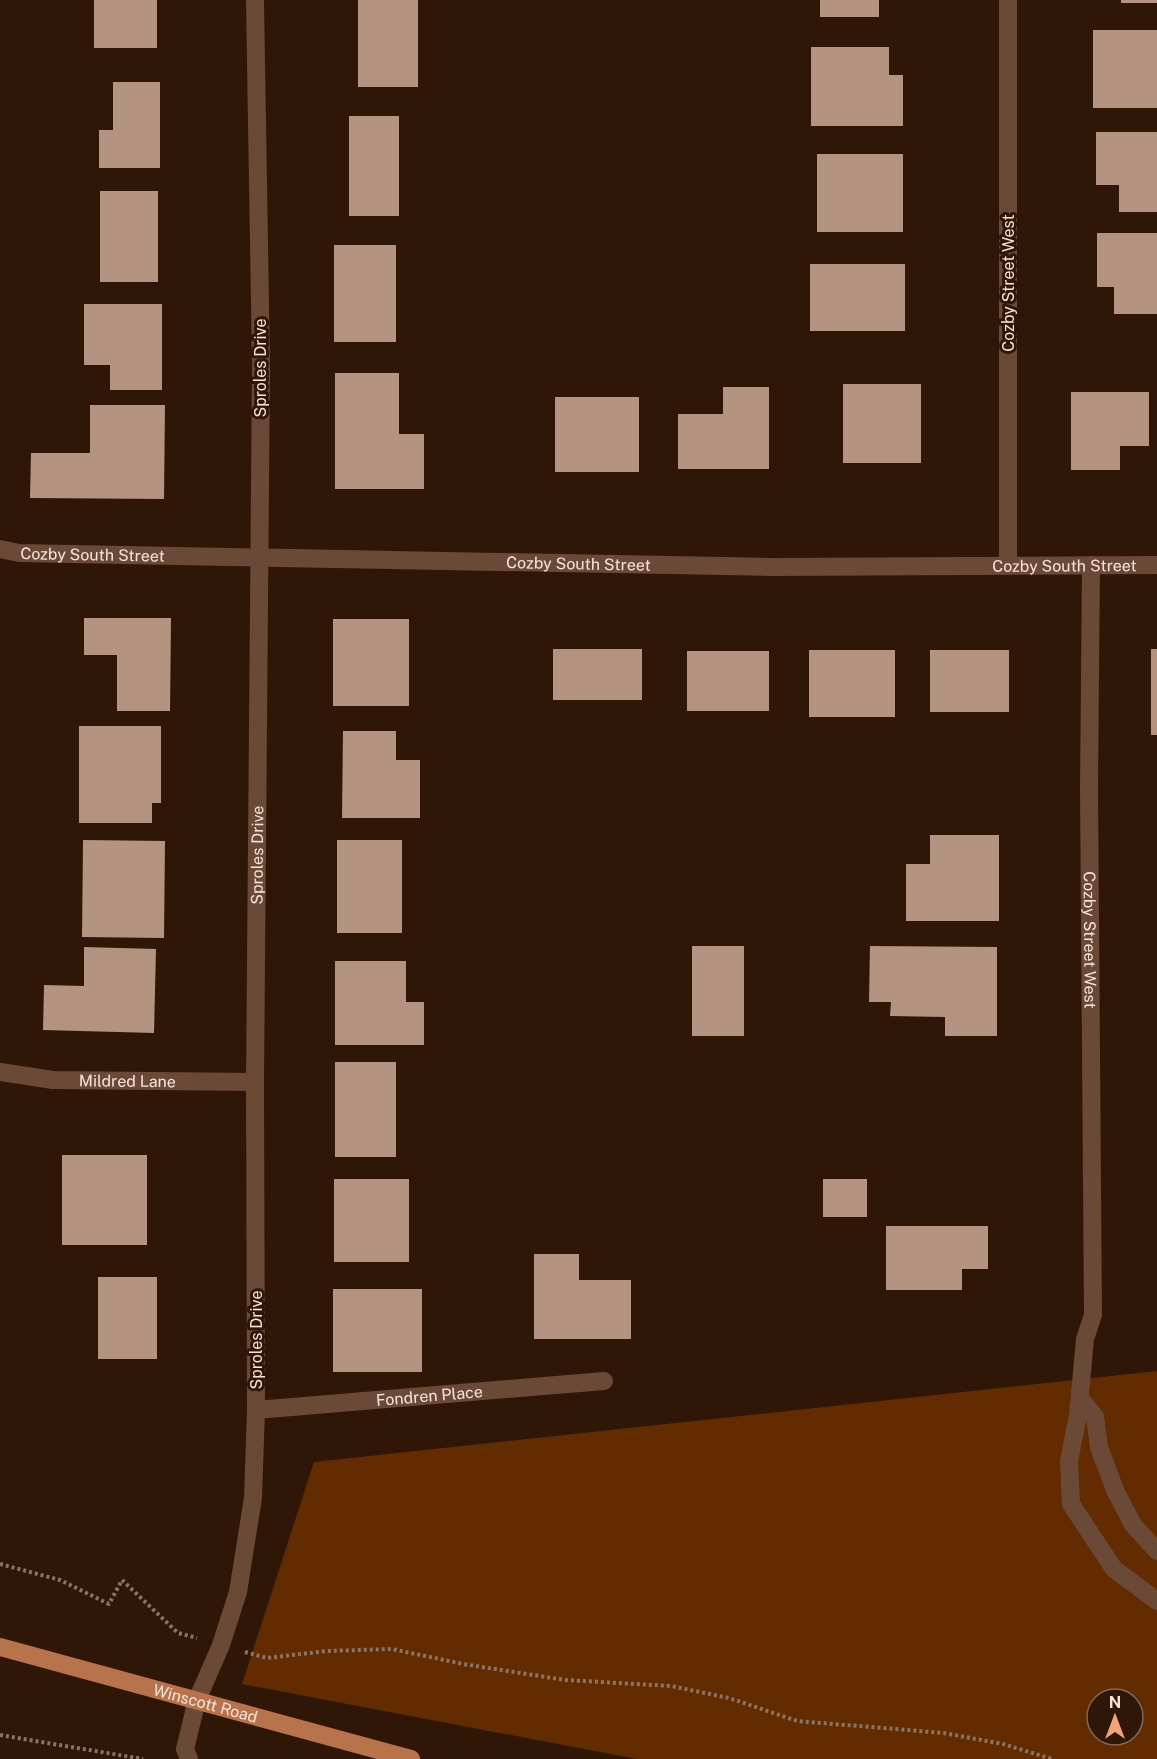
<svg xmlns="http://www.w3.org/2000/svg" width="1157" height="1759" font-family="'Public Sans',sans-serif">
  <style>
    .green { fill: #632b00; fill-rule: evenodd }
    .building { fill: #b49481 }
    .lines { fill: none; stroke-linecap: round; stroke-linejoin: round }
    .path { stroke: #8a7467; stroke-width: 4; stroke-dasharray: 3 3; stroke-linecap: butt }
    .minor { stroke: #6a4937; stroke-width: 18 }
    .major { stroke: #b6734c; stroke-width: 18 }
    .labels { text-anchor: middle; dominant-baseline: central; stroke-width: 6; stroke-linejoin: round; paint-order: stroke }
    .street-label { font-size: 16px; fill: #f7e5db; stroke: #2f1607 }
  </style>
  <rect width="100%" height="100%" fill="#2f1607"/>
  <path class="green" d="M1157,1371v388h-520l-395,-75 72,-222zM1097,1699h36v36h-36z"/>
  <g class="building">
    <rect x="94" y="0" width="63" height="48"/>
    <rect x="358" y="0" width="60" height="87"/>
    <rect x="820" y="0" width="59" height="17"/>
    <rect x="1121" y="0" width="36" height="3"/>
    <rect x="1093" y="30" width="64" height="78"/>
    <polygon points="811,47 889,47 889,75 903,75 903,126 811,126"/>
    <polygon points="113,82 160,82 160,168 99,168 99,130 113,130"/>
    <rect x="349" y="116" width="50" height="100"/>
    <polygon points="1096,132 1157,132 1157,212 1119,212 1119,185 1096,185"/>
    <rect x="817" y="154" width="86" height="78"/>
    <rect x="100" y="191" width="58" height="91"/>
    <polygon points="1097,233 1157,233 1157,314 1114,314 1114,287 1097,287"/>
    <rect x="334" y="245" width="62" height="97"/>
    <rect x="810" y="264" width="95" height="67"/>
    <polygon points="84,304 162,304 162,390 110,390 110,365 84,365"/>
    <polygon points="335,373 399,373 399,434 424,434 424,489 335,489"/>
    <rect x="843" y="384" width="78" height="79"/>
    <polygon points="723,387 769,387 769,469 678,469 678,414 723,414"/>
    <polygon points="1071,392 1149,392 1149,446 1120,446 1120,470 1071,470"/>
    <rect x="555" y="397" width="84" height="75"/>
    <polygon points="90,405 165,405 164,499 30,498 31,453 90,453"/>
    <polygon points="84,618 171,618 170,711 117,711 117,655 84,655"/>
    <rect x="333" y="619" width="76" height="87"/>
    <rect x="553" y="649" width="89" height="51"/>
    <rect x="1151" y="649" width="6" height="86"/>
    <rect x="809" y="650" width="86" height="67"/>
    <rect x="930" y="650" width="79" height="62"/>
    <rect x="687" y="651" width="82" height="60"/>
    <polygon points="79,726 161,726 161,803 152,803 152,823 79,823"/>
    <polygon points="343,731 396,731 396,760 420,760 420,818 342,818"/>
    <polygon points="930,835 999,835 999,921 906,921 906,864 930,864"/>
    <polygon points="83,840 165,841 164,938 82,937"/>
    <rect x="337" y="840" width="65" height="93"/>
    <rect x="692" y="946" width="52" height="90"/>
    <polygon points="870,946 997,947 997,1036 945,1036 945,1017 890,1016 891,1002 869,1002"/>
    <polygon points="84,947 156,949 154,1033 43,1030 44,985 84,986"/>
    <polygon points="335,961 406,961 406,1002 424,1002 424,1045 335,1045"/>
    <rect x="335" y="1062" width="61" height="95"/>
    <rect x="62" y="1155" width="85" height="90"/>
    <rect x="334" y="1179" width="75" height="83"/>
    <rect x="823" y="1179" width="44" height="38"/>
    <polygon points="886,1226 988,1226 988,1269 962,1269 962,1290 886,1290"/>
    <polygon points="534,1254 579,1254 579,1280 631,1280 631,1339 534,1339"/>
    <rect x="98" y="1277" width="59" height="82"/>
    <rect x="333" y="1289" width="89" height="83"/>
  </g>
  <g class="lines">
    <g class="path">
      <polyline points="0,1564 60,1580 109,1604 122,1580 178,1633 197,1638"/>
      <polyline points="245,1652 267,1658 327,1651 392,1649 463,1664 565,1680 671,1686 729,1698 797,1721 944,1733 1003,1744 1052,1759"/>
      <polyline points="0,1735 143,1759"/>
    </g>
    <g class="minor">
      <polyline points="1008,0 1008,565"/>
      <path id="s1" d="M0,549l19,4 752,14 386,-2"/>
      <path id="s2" d="M1091,565l-2,224 4,526 -8,24 -7,76 -9,46 2,43 43,65 43,32"/>
      <path id="s3" d="M0,1072l53,8 202,2"/>
      <polyline points="1080,1398 1095,1417 1099,1447 1115,1490 1133,1525 1157,1551"/>
      <path id="s4" d="M256,1410l348,-29"/>
      <path id="s5" d="M189,1759l-4,-10 12,-49 24,-55 17,-53 15,-94 3,-88 -1,-328 6,-717 -6,-365"/>
    </g>
    <path class="major" id="s6" d="M0,1647l411,112"/>
  </g>
  <g class="labels">
    <g class="street-label">
      <text transform="translate(1008 283) rotate(-90)">Cozby Street West</text>
      <text transform="translate(260 368) rotate(-90)">Sproles Drive</text>
      <text stroke="none"><textPath href="#s1" startOffset="93">Cozby South Street</textPath></text>
      <text stroke="none"><textPath href="#s1" startOffset="579">Cozby South Street</textPath></text>
      <text stroke="none"><textPath href="#s1" startOffset="1065">Cozby South Street</textPath></text>
      <text stroke="none"><textPath href="#s5" startOffset="915">Sproles Drive</textPath></text>
      <text stroke="none"><textPath href="#s2" startOffset="375">Cozby Street West</textPath></text>
      <text stroke="none"><textPath href="#s3" startOffset="128">Mildred Lane</textPath></text>
      <text transform="translate(256 1340) rotate(-90)">Sproles Drive</text>
      <text stroke="none"><textPath href="#s4" startOffset="174">Fondren Place</textPath></text>
      <text stroke="none"><textPath href="#s6" startOffset="213">Winscott Road</textPath></text>
    </g>
  </g>
  <g transform="translate(1115 1717)"><circle r="28" fill="#2f1607" stroke="#7f695c" stroke-width="1.5"/>
  <path d="M0-4.5L10 22L0 15L-10 22Z" fill="#efa377"/>
  <text y="-9" font-size="16" font-weight="bold" text-anchor="middle" fill="#f7e5db">N</text>
  </g>
</svg>
